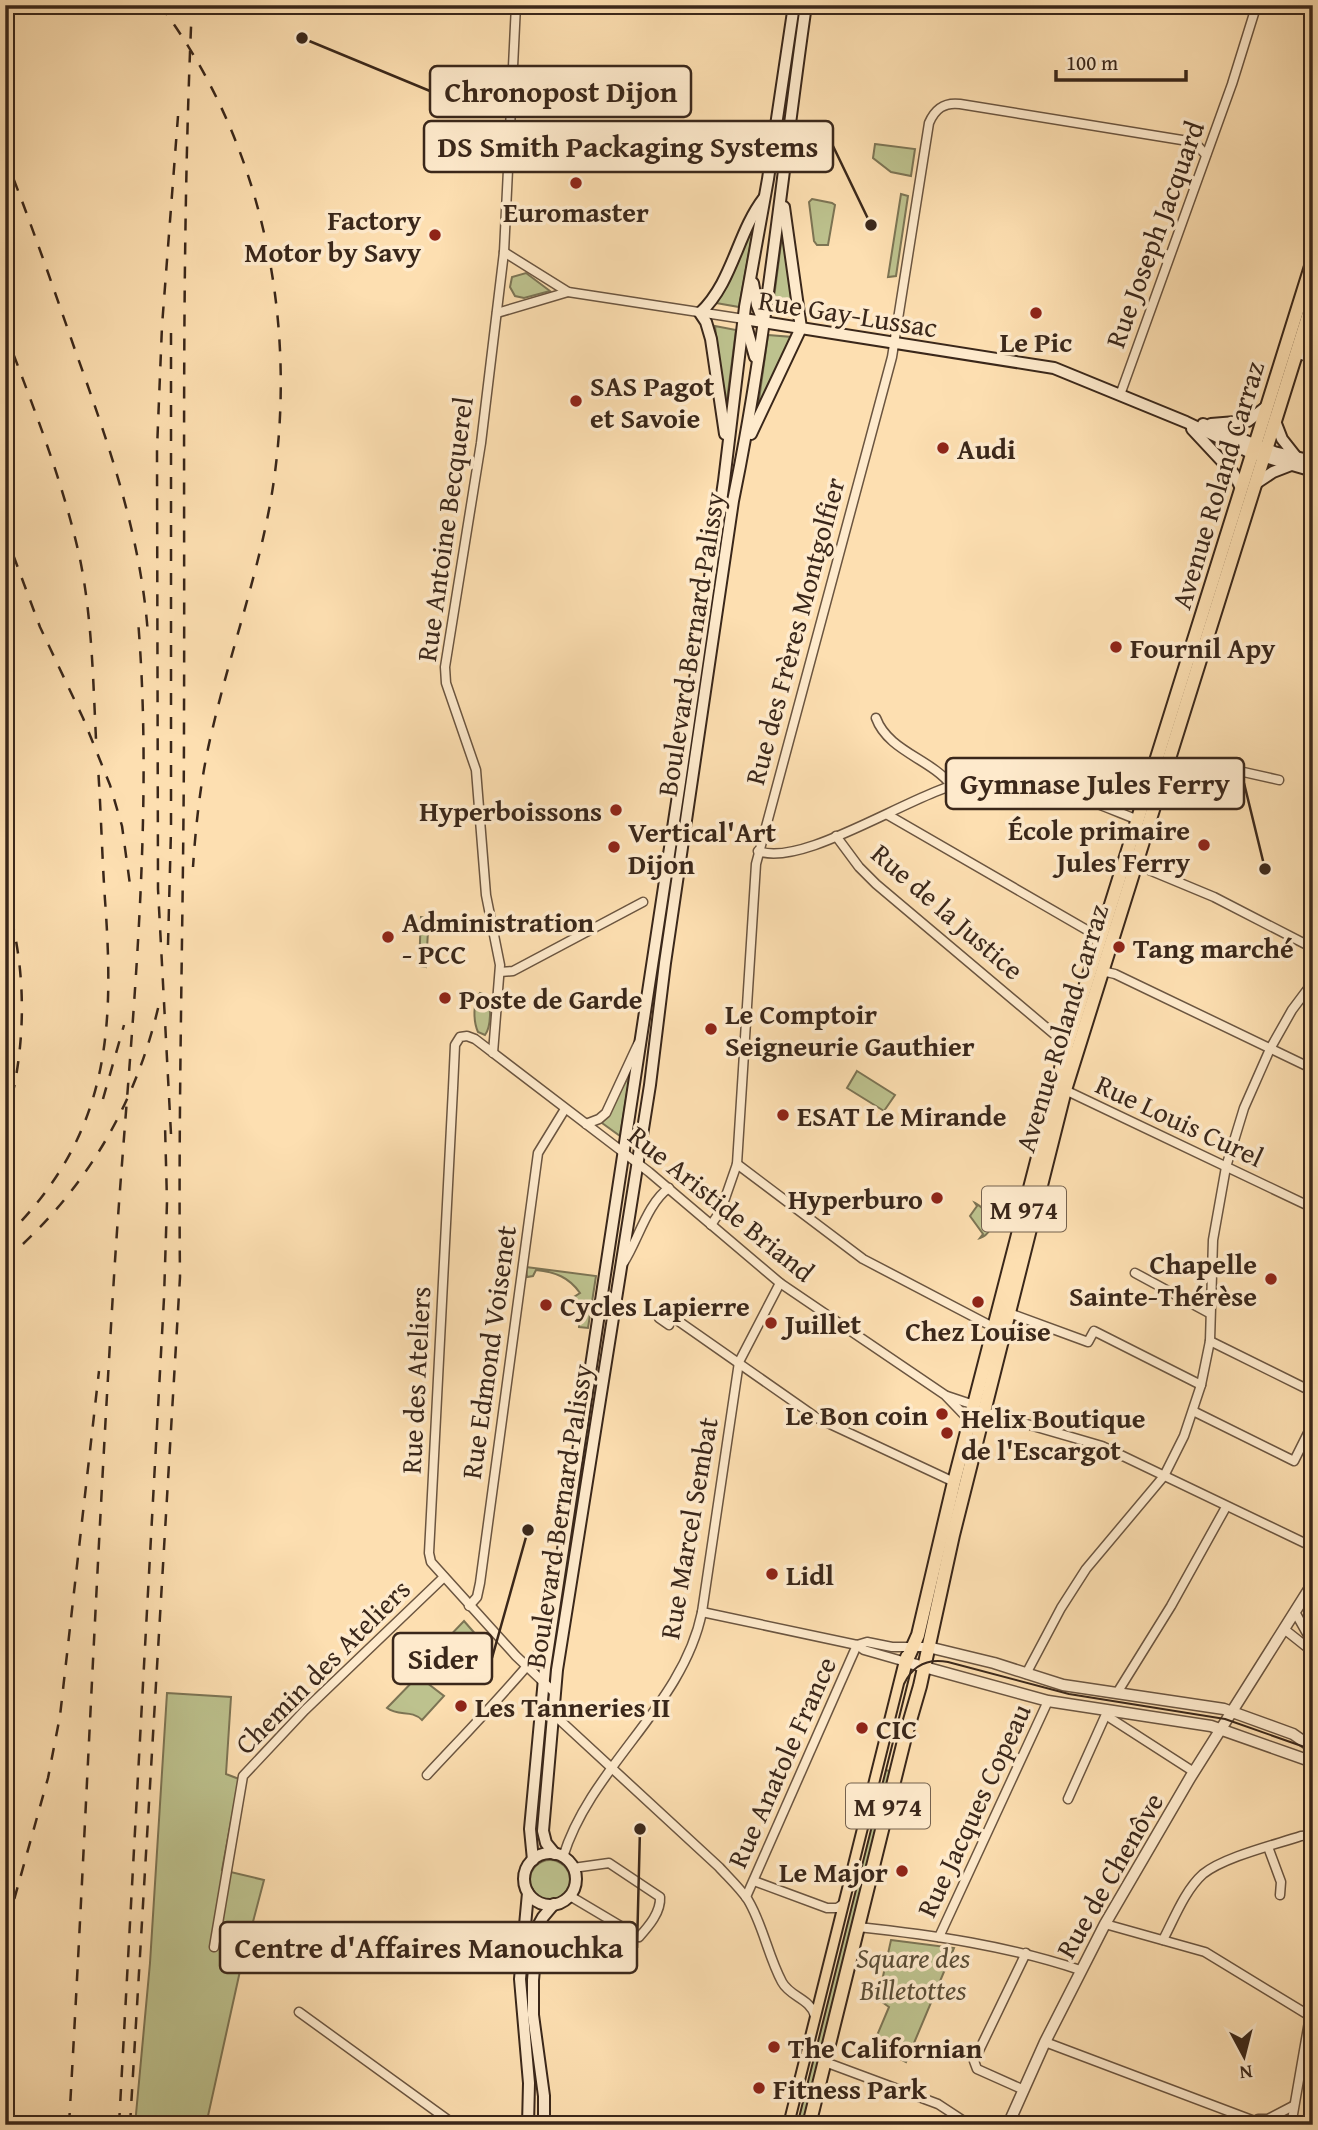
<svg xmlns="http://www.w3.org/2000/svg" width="1318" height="2130" font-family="'Gentium Book Plus',serif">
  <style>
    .green { fill: #bdc28e; stroke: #7c7454; stroke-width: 2 }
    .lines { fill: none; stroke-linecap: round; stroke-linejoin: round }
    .minor-casing { stroke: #6b5540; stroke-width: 11 }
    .tertiary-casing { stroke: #6b5540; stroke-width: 13 }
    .secondary-casing { stroke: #3a271a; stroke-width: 14 }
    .primary-casing { stroke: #3a271a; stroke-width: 16 }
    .minor { stroke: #feeacc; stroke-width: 8 }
    .tertiary { stroke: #feeacc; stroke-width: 10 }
    .secondary { stroke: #feeacc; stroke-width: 10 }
    .primary { stroke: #fddfb1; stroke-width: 12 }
    .tram { stroke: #3a271a; stroke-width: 2 }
    .rail { stroke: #3a271a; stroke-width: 2.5; stroke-dasharray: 12 12; stroke-linecap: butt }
    .poi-dot { fill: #8f2418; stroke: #feeacc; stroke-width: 2.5 }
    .labels { text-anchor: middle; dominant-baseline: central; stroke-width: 7; stroke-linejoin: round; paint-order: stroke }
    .shield { fill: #feeacc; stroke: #75624f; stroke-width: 2 }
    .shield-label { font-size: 26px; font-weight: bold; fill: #3a271a }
    .poi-label { font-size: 28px; font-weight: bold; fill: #3a271a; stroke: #feeacc; text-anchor: start }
    .street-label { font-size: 28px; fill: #3a271a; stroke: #feeacc }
    .park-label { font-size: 28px; font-style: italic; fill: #5b4e37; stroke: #feeacc }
    .leader { fill: none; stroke: #3a271a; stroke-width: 2.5 }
    .callout-dot { fill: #3a271a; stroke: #feeacc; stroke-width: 2.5 }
    .callout { fill: #feeacc; stroke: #3a271a; stroke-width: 2.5 }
    .callout-label { font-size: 30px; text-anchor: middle; font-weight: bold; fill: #3a271a }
  </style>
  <rect width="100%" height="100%" fill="#fddfb1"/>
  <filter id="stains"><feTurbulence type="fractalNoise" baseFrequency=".00286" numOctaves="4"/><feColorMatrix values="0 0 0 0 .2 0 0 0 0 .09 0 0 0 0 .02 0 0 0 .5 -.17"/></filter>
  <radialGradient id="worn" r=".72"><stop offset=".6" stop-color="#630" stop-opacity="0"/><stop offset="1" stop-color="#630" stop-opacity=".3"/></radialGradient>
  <g class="green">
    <polygon points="875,144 915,149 911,176 891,172 873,158"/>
    <polygon points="901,194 908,196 896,276 888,277"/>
    <polygon points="812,199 832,203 835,205 828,245 817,245 814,241 809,202"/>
    <polygon points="754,225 739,307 716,303"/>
    <polygon points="783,228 795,316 772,313"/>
    <polygon points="526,273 550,291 524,298 515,296 510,287 512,277"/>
    <polygon points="715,326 736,330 725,416"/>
    <polygon points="768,335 792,337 757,414"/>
    <polygon points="421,917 433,918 433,931 428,931 426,967 419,966"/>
    <path d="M480,993l6,2c6,9 5,32 -1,40l-7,-3c-5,-11 -5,-32 2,-39z"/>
    <polygon points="857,1071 895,1095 884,1111 847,1088"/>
    <polygon points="630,1074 620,1136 602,1123"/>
    <path d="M975,1203c14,7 24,28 5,35l3,-4 -13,-18 7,-10z"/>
    <path d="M526,1267l70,9 -8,52 -9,-1v-17l-5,-13 6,-4c-11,-16 -25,-21 -44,-23l-3,6 -6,1z"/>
    <polygon points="464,1621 492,1653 472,1672 468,1664 458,1656 454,1658 439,1647"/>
    <path d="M418,1676l26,20 -22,24c-11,-11 -23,-3 -35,-12z"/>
    <polygon points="167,1693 231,1697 226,1774 239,1779 222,1870 264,1880 240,1971 206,2125 135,2125 150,1963"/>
    <polygon points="881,1769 894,1772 806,2125 792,2125"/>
    <circle cx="550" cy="1880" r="20"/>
    <polygon points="891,1940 954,1948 906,2062 873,2045 889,2007 878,1999"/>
  </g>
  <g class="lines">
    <g class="minor-casing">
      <g id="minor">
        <polyline points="504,252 568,292 744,319"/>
        <polyline points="497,313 568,292"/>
        <polyline points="1296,353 1313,359"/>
        <polyline points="1120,395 1232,84 1256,7"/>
        <path d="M876,718c12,33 55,41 75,67"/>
        <polyline points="1159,787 1174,787 1230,769 1279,780"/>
        <polyline points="888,815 1099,937"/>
        <polyline points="836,836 859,867 876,884 1067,1045"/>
        <path d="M758,851c47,18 162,-64 216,-71 56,-7 113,20 164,40"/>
        <polyline points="1137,865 1214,897 1313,948"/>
        <polyline points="1102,971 1115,974 1313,1069"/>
        <polyline points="500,972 513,971 643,902"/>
        <polyline points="493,1053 500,965 486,895 476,770 446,683 445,667 481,443 504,252 516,5"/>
        <polyline points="1065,1090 1313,1208"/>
        <polyline points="586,1124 599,1119 606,1113 638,1044"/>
        <polyline points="737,1164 863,1259 993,1327"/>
        <path d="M711,1225l10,-15 16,-46 19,-300 136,-507 37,-234c6,-14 15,-21 31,-19l228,37 9,4 9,10"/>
        <path d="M624,1262c14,-22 24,-60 45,-74"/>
        <polyline points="1135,1273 1209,1313"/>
        <polyline points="1009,1313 1088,1342 1094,1331 1201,1385"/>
        <polyline points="669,1325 659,1318 664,1311 817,1418 954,1482"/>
        <polyline points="1210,1341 1313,1392"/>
        <polyline points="947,1396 974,1405"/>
        <polyline points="1193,1411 1294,1461 1313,1423"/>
        <polyline points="985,1412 1102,1446 1313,1547"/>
        <polyline points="469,1606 477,1597 480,1583 538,1153 565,1109"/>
        <polyline points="702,1612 857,1645 864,1650 906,1662"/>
        <polyline points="1295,1612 1309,1637 1308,1648"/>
        <polyline points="1284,1629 1313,1652"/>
        <polyline points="857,1645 867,1642 892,1647 928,1647"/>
        <polyline points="1026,1674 1061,1608 1086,1569 1164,1476 1184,1436 1201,1385 1210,1341 1213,1240 1226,1167 1244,1108 1270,1049 1292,1010 1313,982"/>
        <polyline points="555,1693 516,1656 431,1562 429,1553 453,1088 455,1045 460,1037 467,1036 475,1039 649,1172 780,1283 945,1395 970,1421"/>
        <polyline points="1117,1693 1171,1606 1226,1507"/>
        <path d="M551,1712l168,155c9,10 21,21 29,33 15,25 20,56 34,82 8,15 29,17 33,34"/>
        <polyline points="1107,1716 1194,1772"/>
        <path d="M427,1775c42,-45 84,-88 122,-135"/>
        <polyline points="1068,1799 1107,1712"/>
        <polyline points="1268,1847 1281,1882 1280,1895"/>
        <path d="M563,1857c28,-91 120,-151 139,-245l37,-250 41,-79"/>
        <polyline points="754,1881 827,1908 837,1908 846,1902"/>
        <path d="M570,1896l69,41c10,-11 22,-25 21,-40l-51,-34 -36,5"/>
        <polyline points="746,1897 857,1645"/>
        <polyline points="1105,1924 1205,1952 1310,2016"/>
        <path d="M858,1927c76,8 150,19 222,43"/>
        <polyline points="939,1937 1048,1701"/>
        <path d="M1163,1940c11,-21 22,-50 40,-66 21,-17 71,-29 98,-38l12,-1"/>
        <polyline points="214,1947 243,1776 305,1710 444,1577"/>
        <polyline points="299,2012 455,2125"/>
        <polyline points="1045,2042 1265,2125"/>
        <polyline points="825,2062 938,2104 970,2125"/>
        <polyline points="1024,2090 977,2069 974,2061 1026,1953"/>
        <polyline points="1258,2119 1268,2119 1293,2106"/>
        <polyline points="1289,2125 1292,2120 1310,2016"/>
      </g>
    </g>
    <g class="tertiary-casing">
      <g id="tertiary">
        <polyline points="928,1647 994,1663 1063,1685 1224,1709 1293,1734 1313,1748"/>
        <polyline points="906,1662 1048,1701 1211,1726 1313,1762"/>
        <polyline points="1008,2125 1045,2042 1105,1924 1190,1778 1313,1583"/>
      </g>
    </g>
    <g class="secondary-casing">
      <g id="secondary">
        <polyline points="753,283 757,305 763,321"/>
        <polyline points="744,319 1054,368 1186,422 1251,453 1313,471"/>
        <polyline points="745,322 755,357"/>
        <polyline points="1275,421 1282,439 1297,458"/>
        <polyline points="1203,424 1274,452 1313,461"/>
        <polyline points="1211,424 1248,421 1266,407"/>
        <polyline points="1192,429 1234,474 1241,488"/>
        <path d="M725,434l-14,-95 -5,-17 -6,-9c33,-31 37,-80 64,-115"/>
        <polyline points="751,434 801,328 784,207"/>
        <polyline points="1255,484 1273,472 1291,465"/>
        <circle cx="550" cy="1879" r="26"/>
        <path d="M555,1854l-9,-11 -3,-12 14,-161 93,-585 15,-122 68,-462c34,-164 49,-330 73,-496"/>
        <polyline points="533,1860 530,1829 545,1668 680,782 724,481 745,307 768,179 794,5"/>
        <polyline points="528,2125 529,2083 520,1979 528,1893"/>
        <polyline points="544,2125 544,2096 533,2015 533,1980 538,1926 543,1917 554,1904"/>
      </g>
    </g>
    <g class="primary-casing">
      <g id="primary">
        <polyline points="906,1662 918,1635 954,1482 1067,1045 1313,260"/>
        <polyline points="790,2125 907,1657"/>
        <polyline points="809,2125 904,1741 920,1686 953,1535 1065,1090 1313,300"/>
      </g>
    </g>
    <use href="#minor" class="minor"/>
    <use href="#tertiary" class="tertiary"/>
    <use href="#secondary" class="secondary"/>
    <use href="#primary" class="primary"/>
    <path class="tram" d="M794,2125l110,-441c9,-19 23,-26 44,-22l121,32 156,25 88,31"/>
    <g class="rail">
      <path d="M160,5c105,140 140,324 111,494 -14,79 -41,154 -59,232 -11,45 -16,91 -19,136"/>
      <path d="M5,157c25,63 47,127 69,190 34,95 67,188 74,288"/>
      <path d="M5,332c28,74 58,149 75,227 12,59 13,120 16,180"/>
      <polyline points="5,533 40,627 83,718 110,785 122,826 131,892"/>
      <path d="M5,895c23,75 22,154 0,229"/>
      <polyline points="168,945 171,830 171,330"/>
      <polyline points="103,1099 124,1025"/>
      <polyline points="171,1134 158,889 157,449 162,326 178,116"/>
      <path d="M5,1238c103,-101 110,-202 100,-338 -3,-44 -4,-89 -7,-133"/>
      <path d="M5,1260c79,-67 131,-155 154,-256"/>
      <polyline points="5,1946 14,1900 48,1778 60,1716 99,1371"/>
      <polyline points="5,2087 11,2125"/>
      <path d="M69,2125c16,-278 27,-555 44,-832 13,-221 43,-453 25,-673"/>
      <polyline points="119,2125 164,1298 167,1202 165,1125"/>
      <path d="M130,2125l50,-848c-2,-188 4,-375 4,-563 1,-236 -3,-472 8,-709"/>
    </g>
  </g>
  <g class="poi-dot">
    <circle cx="576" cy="183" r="7"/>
    <circle cx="435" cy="235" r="7"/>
    <circle cx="1036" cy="313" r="7"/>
    <circle cx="576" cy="401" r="7"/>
    <circle cx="943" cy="448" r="7"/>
    <circle cx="1116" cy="647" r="7"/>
    <circle cx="616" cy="810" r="7"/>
    <circle cx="1204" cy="845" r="7"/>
    <circle cx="614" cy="847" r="7"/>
    <circle cx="388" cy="937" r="7"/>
    <circle cx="1119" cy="947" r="7"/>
    <circle cx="445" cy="998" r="7"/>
    <circle cx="711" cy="1029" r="7"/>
    <circle cx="783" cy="1115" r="7"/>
    <circle cx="937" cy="1198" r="7"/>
    <circle cx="1271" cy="1279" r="7"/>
    <circle cx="978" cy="1302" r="7"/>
    <circle cx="546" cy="1305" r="7"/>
    <circle cx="771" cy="1323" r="7"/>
    <circle cx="942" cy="1414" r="7"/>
    <circle cx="947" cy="1433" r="7"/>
    <circle cx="772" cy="1574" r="7"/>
    <circle cx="461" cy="1706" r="7"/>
    <circle cx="862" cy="1728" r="7"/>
    <circle cx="902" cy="1871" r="7"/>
    <circle cx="774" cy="2047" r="7"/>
    <circle cx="759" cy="2088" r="7"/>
  </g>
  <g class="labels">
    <g class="shield">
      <rect x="982" y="1186.5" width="84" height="45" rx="5"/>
      <rect x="846" y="1783.5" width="84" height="45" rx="5"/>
    </g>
    <g class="shield-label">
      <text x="1024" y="1209">M 974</text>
      <text x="888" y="1806">M 974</text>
    </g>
    <g class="poi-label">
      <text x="576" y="211" text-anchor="middle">Euromaster</text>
      <text x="421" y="219" text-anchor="end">Factory<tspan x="421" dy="32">Motor by Savy</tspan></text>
      <text x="1036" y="341" text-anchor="middle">Le Pic</text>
      <text x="590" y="385">SAS Pagot<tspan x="590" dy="32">et Savoie</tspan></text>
      <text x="957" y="448">Audi</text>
      <text x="1130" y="647">Fournil Apy</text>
      <text x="602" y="810" text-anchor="end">Hyperboissons</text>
      <text x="1190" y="829" text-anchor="end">École primaire<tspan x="1190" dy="32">Jules Ferry</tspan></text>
      <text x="628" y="831">Vertical'Art<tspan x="628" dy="32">Dijon</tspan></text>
      <text x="402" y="921">Administration<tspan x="402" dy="32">- PCC</tspan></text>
      <text x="1133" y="947">Tang marché</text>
      <text x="459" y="998">Poste de Garde</text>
      <text x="725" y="1013">Le Comptoir<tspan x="725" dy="32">Seigneurie Gauthier</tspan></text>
      <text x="797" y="1115">ESAT Le Mirande</text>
      <text x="923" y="1198" text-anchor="end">Hyperburo</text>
      <text x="1257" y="1263" text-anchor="end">Chapelle<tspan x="1257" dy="32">Sainte-Thérèse</tspan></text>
      <text x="560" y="1305">Cycles Lapierre</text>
      <text x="785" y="1323">Juillet</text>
      <text x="978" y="1330" text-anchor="middle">Chez Louise</text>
      <text x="928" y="1414" text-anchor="end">Le Bon coin</text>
      <text x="961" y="1417">Helix Boutique<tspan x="961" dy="32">de l'Escargot</tspan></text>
      <text x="786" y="1574">Lidl</text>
      <text x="475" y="1706">Les Tanneries II</text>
      <text x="876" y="1728">CIC</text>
      <text x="888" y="1871" text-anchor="end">Le Major</text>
      <text x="788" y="2047">The Californian</text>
      <text x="773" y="2088">Fitness Park</text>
    </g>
    <g class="street-label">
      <text transform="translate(1154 234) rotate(-70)">Rue Joseph Jacquard</text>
      <text transform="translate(848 313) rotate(9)">Rue Gay-Lussac</text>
      <text transform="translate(1217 485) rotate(-73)">Avenue Roland Carraz</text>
      <text transform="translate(444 529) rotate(-82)">Rue Antoine Becquerel</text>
      <text transform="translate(794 631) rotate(-75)">Rue des Frères Montgolfier</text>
      <text transform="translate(690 644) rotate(-81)">Boulevard Bernard Palissy</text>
      <text transform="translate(948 911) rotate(41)">Rue de la Justice</text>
      <text transform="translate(1061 1028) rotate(-73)">Avenue Roland Carraz</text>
      <text transform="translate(1180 1120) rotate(25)">Rue Louis Curel</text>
      <text transform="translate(722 1203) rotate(39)">Rue Aristide Briand</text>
      <text transform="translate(488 1352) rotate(-82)">Rue Edmond Voisenet</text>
      <text transform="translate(415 1380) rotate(-87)">Rue des Ateliers</text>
      <text transform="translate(558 1516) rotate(-81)">Boulevard Bernard Palissy</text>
      <text transform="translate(688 1528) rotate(-80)">Rue Marcel Sembat</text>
      <text transform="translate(322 1666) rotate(-45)">Chemin des Ateliers</text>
      <text transform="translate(781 1762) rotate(-66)">Rue Anatole France</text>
      <text transform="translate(973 1810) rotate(-65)">Rue Jacques Copeau</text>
      <text transform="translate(1109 1875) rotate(-60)">Rue de Chenôve</text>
    </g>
    <g class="park-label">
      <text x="913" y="1957">Square des<tspan x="913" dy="32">Billetottes</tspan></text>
    </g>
  </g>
  <path class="leader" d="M302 38L430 91M871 225L833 146M1265 869L1244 783M528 1530L492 1658M640 1829L637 1948"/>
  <g class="callout-dot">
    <circle cx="302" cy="38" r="7"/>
    <circle cx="871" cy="225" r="7"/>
    <circle cx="1265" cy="869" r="7"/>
    <circle cx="528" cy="1530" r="7"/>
    <circle cx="640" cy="1829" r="7"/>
  </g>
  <g class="callout">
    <rect x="430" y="66" width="261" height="51" rx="7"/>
    <rect x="424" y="121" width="409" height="51" rx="7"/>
    <rect x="946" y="758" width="298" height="51" rx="7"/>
    <rect x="393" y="1633" width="99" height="51" rx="7"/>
    <rect x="220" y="1922" width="417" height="51" rx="7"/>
  </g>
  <g class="callout-label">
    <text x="561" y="102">Chronopost Dijon</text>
    <text x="628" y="157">DS Smith Packaging Systems</text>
    <text x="1095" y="794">Gymnase Jules Ferry</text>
    <text x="443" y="1669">Sider</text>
    <text x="429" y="1958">Centre d'Affaires Manouchka</text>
  </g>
  <rect width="1318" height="2130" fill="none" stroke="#fddfb1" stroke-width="28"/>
  <rect x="7" y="7" width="1304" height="2116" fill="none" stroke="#3a271a" stroke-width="3.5"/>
  <rect x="14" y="14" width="1290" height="2102" fill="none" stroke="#3a271a" stroke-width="2"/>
  <g transform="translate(1244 2056) rotate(173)" stroke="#feeacc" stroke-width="5" paint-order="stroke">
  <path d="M0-5L12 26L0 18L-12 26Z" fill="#3a271a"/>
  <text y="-10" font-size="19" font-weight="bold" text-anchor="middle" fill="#3a271a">N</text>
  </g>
  <path d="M1056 70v10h130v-10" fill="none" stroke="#3a271a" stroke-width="3.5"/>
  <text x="1066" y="70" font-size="21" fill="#3a271a" stroke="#feeacc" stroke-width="5" paint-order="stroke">100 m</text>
  <rect width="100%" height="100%" filter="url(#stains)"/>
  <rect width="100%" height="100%" fill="url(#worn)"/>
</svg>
